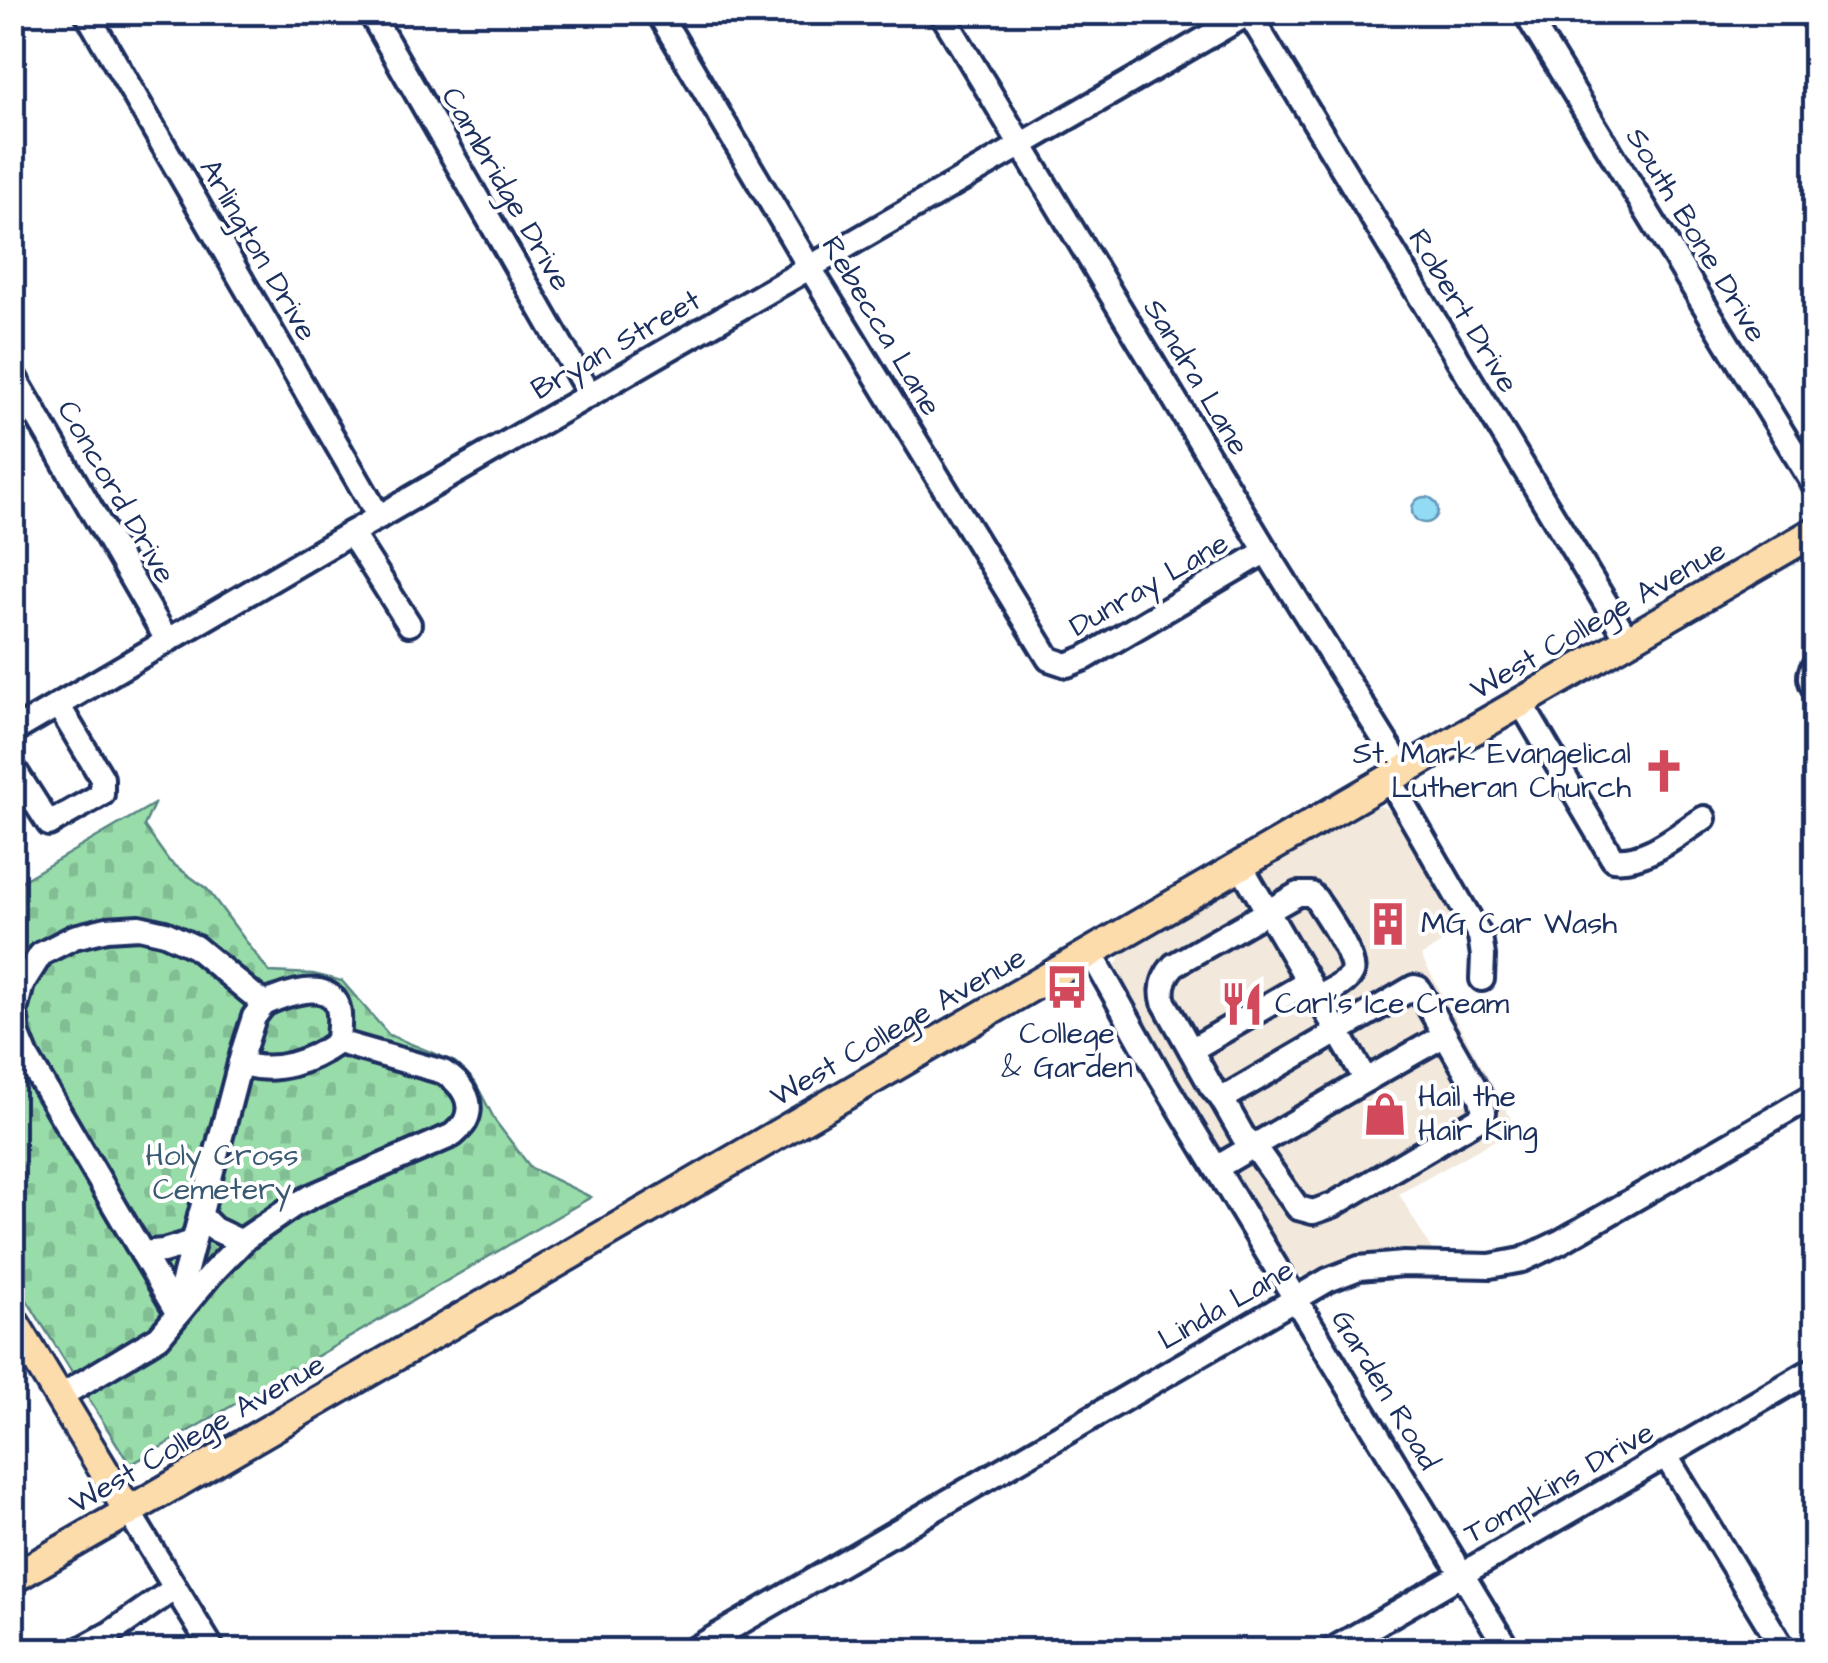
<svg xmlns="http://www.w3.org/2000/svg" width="1828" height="1663" font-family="'Architects Daughter',sans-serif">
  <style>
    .built { fill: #f2e8db }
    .cemetery { fill: url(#cemetery-stones); stroke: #5a8684; stroke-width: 2.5 }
    .water { fill: #93dbf5; stroke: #6396b9; stroke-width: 2.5 }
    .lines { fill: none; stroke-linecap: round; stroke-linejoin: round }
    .minor-casing { stroke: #1b2f5e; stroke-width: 30 }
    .major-casing { stroke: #1b2f5e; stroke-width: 35 }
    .minor { stroke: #fff; stroke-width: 22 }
    .major { stroke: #fddcac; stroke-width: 28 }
    .labels { text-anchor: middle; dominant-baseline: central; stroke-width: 8; stroke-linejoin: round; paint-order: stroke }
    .street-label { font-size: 30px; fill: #1b2f5e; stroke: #fff }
    .poi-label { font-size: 30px; fill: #1b2f5e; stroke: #fff; text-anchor: start }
    .park-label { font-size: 30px; fill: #3a5a71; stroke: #fff }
  </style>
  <defs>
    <pattern id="cemetery-stones" width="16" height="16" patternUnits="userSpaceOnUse" patternTransform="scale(2.5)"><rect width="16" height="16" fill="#98dda9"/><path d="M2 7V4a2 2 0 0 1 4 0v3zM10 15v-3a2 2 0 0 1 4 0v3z" fill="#82be94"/></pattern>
  </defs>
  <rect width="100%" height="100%" fill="#fff"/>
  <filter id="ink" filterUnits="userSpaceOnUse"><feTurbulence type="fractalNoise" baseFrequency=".01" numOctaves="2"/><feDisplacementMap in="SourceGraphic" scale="20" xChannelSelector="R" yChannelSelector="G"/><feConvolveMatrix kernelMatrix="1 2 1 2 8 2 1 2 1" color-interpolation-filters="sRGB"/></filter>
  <g filter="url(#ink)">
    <polygon class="built" points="1380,806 1389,810 1395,817 1460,931 1421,956 1516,1128 1399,1194 1433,1252 1382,1253 1357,1258 1309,1278 1296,1274 1120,983 1115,966 1122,954 1368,809"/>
    <polygon class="cemetery" points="154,804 144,826 169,861 207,889 269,972 313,974 342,981 389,1035 455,1062 475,1082 496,1122 531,1168 591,1197 130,1465 13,1278 13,886"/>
    <circle class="water" cx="1425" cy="510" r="13"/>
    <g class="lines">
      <g class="minor-casing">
        <g id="minor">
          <polyline points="86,12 379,517"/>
          <polyline points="370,12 590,395"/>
          <polyline points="658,12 810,268 1049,659 1067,665 1085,658 1266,551"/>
          <polyline points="941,12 1266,551 1403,770"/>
          <polyline points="1248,12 1628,640"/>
          <polyline points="1525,12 1816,488"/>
          <polyline points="12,373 167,640"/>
          <polyline points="351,533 409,624"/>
          <path d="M1816,663c-9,11 -7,17 0,29"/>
          <path d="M1521,703l92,156c33,4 64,-24 91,-41"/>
          <polyline points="12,732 351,533 1251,12"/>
          <polyline points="12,766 49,824 102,794 102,778 58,705"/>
          <polyline points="1389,779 1480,936 1483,956 1482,979"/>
          <polyline points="1091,953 1159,1074 1508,1650"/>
          <polygon points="1414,987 1418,988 1481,1098 1484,1112 1480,1118 1333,1205 1313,1212 1298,1208 1254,1146 1243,1136 1222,1099"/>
          <polyline points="1191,1050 1308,982"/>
          <path d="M240,1063c34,12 70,-1 98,-21"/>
          <polyline points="1366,1080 1445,1035"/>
          <path d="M1222,1099l-11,-13 -47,-84c-4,-14 0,-26 10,-37l124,-71h13l5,5c8,13 42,61 36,74 -5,11 -25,19 -35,25"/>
          <polyline points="1216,1168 1366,1080 1241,866"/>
          <polyline points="200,1215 214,1229 242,1242"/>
          <polyline points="142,1253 163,1251 193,1242"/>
          <polyline points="179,1311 182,1285 244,1048 254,1017 264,1004"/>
          <path d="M59,1397l100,-60 52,-63 35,-36 47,-32 21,-11 139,-60c4,-4 9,-8 12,-13 11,-21 -5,-40 -22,-50l-105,-30c0,-11 3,-24 0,-34 -8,-31 -55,-13 -74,-4l-69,-57 -30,-14 -26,-6 -32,2 -33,8 -33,17 -19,30 -7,27 3,24 9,22 151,257"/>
          <polyline points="1666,1456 1784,1650"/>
          <polyline points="129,1512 213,1650"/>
          <polyline points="80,1650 109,1634 175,1588"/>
          <polyline points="693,1650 1328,1280 1359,1268 1404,1264 1490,1266 1522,1260 1560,1242 1816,1094"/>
          <polyline points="1332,1650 1816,1368"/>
        </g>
      </g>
      <g class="major-casing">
        <g id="major">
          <polyline points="12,1319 129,1512"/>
          <polyline points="12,1579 1816,531"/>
        </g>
      </g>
      <use href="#minor" class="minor"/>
      <use href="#major" class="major"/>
    </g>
  </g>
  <defs>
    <g id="church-bare" transform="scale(3.45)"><path d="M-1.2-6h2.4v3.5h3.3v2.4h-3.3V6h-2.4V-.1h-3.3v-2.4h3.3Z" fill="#d1495b" stroke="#fff" stroke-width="2.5" paint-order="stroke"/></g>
    <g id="building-bare" transform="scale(3.45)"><path d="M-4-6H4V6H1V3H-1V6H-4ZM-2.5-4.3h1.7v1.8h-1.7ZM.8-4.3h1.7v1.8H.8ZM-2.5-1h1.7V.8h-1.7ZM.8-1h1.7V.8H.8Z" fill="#d1495b" stroke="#fff" stroke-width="2.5" paint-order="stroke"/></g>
    <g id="bus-bare" transform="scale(3.45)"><path d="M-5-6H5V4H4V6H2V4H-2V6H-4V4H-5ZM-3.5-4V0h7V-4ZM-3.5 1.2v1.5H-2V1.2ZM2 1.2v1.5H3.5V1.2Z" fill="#d1495b" stroke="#fff" stroke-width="2.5" paint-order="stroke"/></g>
    <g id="restaurant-bare" transform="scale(3.45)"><path d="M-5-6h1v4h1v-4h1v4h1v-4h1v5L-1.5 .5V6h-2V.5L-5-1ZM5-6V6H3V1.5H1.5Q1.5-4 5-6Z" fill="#d1495b" stroke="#fff" stroke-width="2.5" paint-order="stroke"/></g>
    <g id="shop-bare" transform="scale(3.45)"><path d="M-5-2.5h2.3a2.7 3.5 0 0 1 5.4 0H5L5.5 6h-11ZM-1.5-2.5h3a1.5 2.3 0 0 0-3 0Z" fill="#d1495b" stroke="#fff" stroke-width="2.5" paint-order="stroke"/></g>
  </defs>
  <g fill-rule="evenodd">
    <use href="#church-bare" x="1664" y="771"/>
    <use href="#building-bare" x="1388" y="924"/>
    <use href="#bus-bare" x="1067" y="987"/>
    <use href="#restaurant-bare" x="1242" y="1004"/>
    <use href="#shop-bare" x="1385" y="1114"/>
  </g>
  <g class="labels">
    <g class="street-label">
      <text transform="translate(506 189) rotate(60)">Cambridge Drive</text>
      <text transform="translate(1696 235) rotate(59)">South Bone Drive</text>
      <text transform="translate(258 250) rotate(60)">Arlington Drive</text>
      <text transform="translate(1463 311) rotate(59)">Robert Drive</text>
      <text transform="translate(881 326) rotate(59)">Rebecca Lane</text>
      <text transform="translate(616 345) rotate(-30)">Bryan Street</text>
      <text transform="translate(1196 377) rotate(59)">Sandra Lane</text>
      <text transform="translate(116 492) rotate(60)">Concord Drive</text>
      <text transform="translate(1149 585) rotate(-30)">Dunray Lane</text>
      <text transform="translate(1598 620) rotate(-30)">West College Avenue</text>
      <text transform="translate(898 1027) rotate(-30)">West College Avenue</text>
      <text transform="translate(1226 1305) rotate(-30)">Linda Lane</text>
      <text transform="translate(1385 1390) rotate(59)">Garden Road</text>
      <text transform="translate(197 1434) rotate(-30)">West College Avenue</text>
      <text transform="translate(1559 1483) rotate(-30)">Tompkins Drive</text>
    </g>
    <g class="poi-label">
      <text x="1631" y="754" text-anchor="end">St. Mark Evangelical<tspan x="1631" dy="34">Lutheran Church</tspan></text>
      <text x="1421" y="924">MG Car Wash</text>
      <text x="1275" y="1004">Carl's Ice Cream</text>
      <text x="1067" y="1034" text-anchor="middle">College<tspan x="1067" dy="34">&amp; Garden</tspan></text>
      <text x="1418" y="1097">Hail the<tspan x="1418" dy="34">Hair King</tspan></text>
    </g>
    <g class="park-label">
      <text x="222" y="1156">Holy Cross<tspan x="222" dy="34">Cemetery</tspan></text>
    </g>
  </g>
  <rect width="1828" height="1663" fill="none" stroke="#fff" stroke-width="50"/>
  <rect x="25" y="25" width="1778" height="1613" fill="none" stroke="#1b2f5e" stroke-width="4" filter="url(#ink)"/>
</svg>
